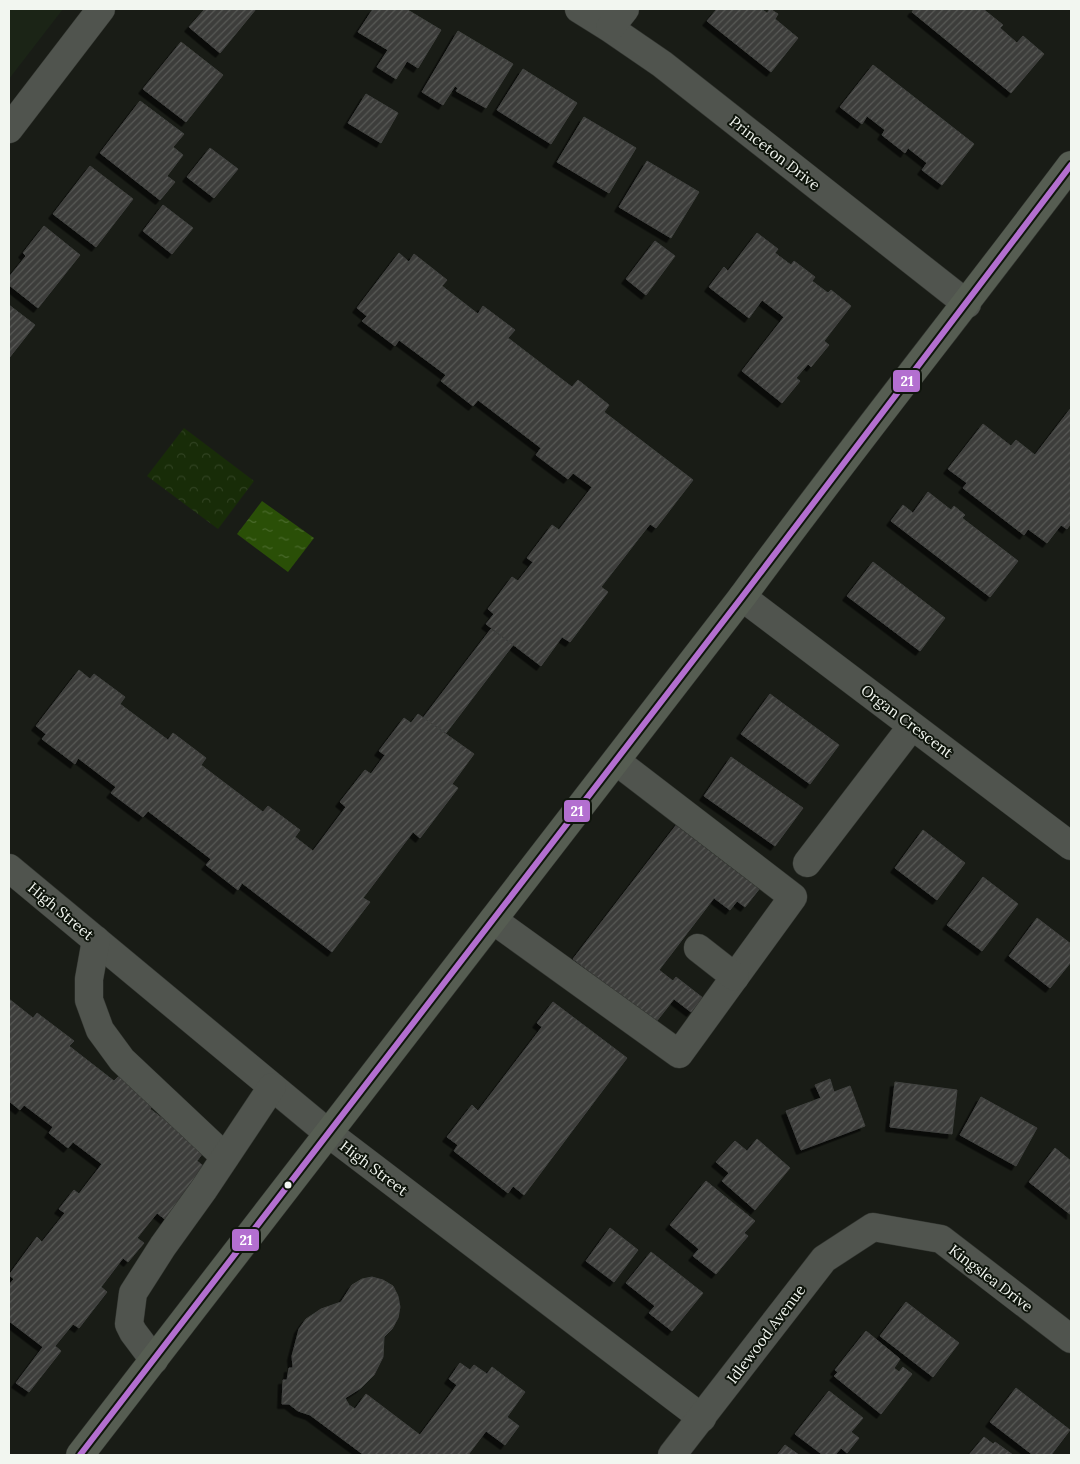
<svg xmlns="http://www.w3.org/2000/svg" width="1080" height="1464" font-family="Lora,serif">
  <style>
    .built { fill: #1b2416 }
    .park { fill: url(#park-crowns) }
    .water { fill: url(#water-ripples) }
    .building { fill: url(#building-hatch); stroke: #414240; filter: url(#shadow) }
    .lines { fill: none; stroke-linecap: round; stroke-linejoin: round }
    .minor-casing { stroke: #323530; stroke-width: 29 }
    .major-casing { stroke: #323530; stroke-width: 29 }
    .minor { stroke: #50544e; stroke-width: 28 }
    .major { stroke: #565d52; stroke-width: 28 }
    .bus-1-casing { stroke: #0f150c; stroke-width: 10 }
    .bus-1 { stroke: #b36fd0; stroke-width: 6 }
    .bus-dot { fill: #f2f6f0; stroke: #0f150c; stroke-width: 2 }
    .labels { text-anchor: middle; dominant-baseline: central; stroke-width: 4; stroke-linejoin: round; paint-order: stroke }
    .street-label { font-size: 15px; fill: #f2f6f0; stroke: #0f150c }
    .line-badge { stroke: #0f150c; stroke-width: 2 }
    .badge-label { font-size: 14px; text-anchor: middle; font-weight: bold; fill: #fff }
  </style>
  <defs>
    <pattern id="park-crowns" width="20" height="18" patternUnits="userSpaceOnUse" patternTransform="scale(1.25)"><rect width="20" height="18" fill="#182c08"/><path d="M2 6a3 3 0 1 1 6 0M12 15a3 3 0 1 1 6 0" fill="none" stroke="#2f4120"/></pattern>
    <pattern id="water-ripples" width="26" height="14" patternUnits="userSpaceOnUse" patternTransform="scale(1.25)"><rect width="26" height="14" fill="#2a4f07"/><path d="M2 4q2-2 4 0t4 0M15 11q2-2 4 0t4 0" fill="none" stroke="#49692b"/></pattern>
    <pattern id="building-hatch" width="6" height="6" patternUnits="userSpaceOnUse" patternTransform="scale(1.25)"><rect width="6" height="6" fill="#3c3d3a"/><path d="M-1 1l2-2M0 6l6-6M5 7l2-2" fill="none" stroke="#595a57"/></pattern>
    <filter id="shadow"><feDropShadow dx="-4.5" dy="4.5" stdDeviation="0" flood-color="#0009"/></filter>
  </defs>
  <rect width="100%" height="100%" fill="#191c16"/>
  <polygon class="built" points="9,9 63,9 9,79"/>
  <polygon class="park" points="184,428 254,481 218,529 147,476"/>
  <polygon class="water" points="262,501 314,538 288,572 237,534"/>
  <g class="building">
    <polygon points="205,9 256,9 220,53 189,27"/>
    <polygon points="373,9 406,9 441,30 418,68 407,61 396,79 377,67 388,50 358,32"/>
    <polygon points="717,9 761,9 767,13 770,9 778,14 775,19 798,38 771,72 707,21"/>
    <polygon points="914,9 973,9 976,11 978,9 983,9 1003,25 1000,28 1017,43 1023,36 1044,54 1011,93 912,12"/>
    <polygon points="458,31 513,64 486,108 456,91 458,88 455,86 443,105 422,92"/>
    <polygon points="181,42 223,75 186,122 143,89"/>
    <polygon points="873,65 974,144 942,185 922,170 927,163 908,148 905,153 882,135 885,130 867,116 862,124 840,107"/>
    <polygon points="523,69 577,103 551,144 497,110"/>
    <polygon points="366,94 398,113 381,143 348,123"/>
    <polygon points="140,101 184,134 173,147 183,155 167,176 175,182 160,200 100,153"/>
    <polygon points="584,117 636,148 609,193 557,162"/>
    <polygon points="210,148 238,169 214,198 187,177"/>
    <polygon points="647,161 699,192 671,238 619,207"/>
    <polygon points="90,166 133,199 96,247 53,214"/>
    <polygon points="163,205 193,228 172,254 143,231"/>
    <polygon points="44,226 80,255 38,308 9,285 9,277 26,256 23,253"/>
    <polygon points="757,233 778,249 775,253 791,265 794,261 815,277 812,281 828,293 831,290 851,306 824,341 829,345 811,367 808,364 796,378 800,381 782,403 742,371 784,317 762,300 749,318 709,287 724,267 728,271"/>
    <polygon points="655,241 675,256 646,295 626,279"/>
    <polygon points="399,253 409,262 414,254 447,280 442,286 478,314 483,306 515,330 508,338 572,387 578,380 609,405 604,412 693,480 656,528 650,524 601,587 608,592 570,642 562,637 541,666 486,624 494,614 488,609 512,577 518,581 533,562 527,558 552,525 559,530 592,487 573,473 568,479 536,455 541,448 478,400 473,406 441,381 446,375 399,340 395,346 362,321 367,316 357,308"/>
    <polygon points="9,305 35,325 9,358"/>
    <polygon points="1071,408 1071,523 1067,529 1061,525 1047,543 1028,529 1024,535 963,488 967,483 948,469 983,424 1011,446 1016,440 1035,455"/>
    <polygon points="928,492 951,510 954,506 965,515 962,518 1018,561 990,597 891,521 903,505 913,513"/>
    <polygon points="873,562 945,618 920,651 847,596"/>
    <polygon points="491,629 513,645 446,733 423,718"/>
    <polygon points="79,670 90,679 94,674 125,697 120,704 168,740 173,733 206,758 201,765 263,812 268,806 300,830 295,837 313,851 346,807 340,802 365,770 371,774 385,755 379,751 404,718 411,723 418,714 474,754 452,784 458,788 420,838 413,832 363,898 370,902 332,952 242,883 238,890 206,865 211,859 148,811 143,817 111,793 116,787 78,758 75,764 42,739 46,734 36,726"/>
    <polygon points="770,694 839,745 810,784 741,734"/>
    <polygon points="731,757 803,808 775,846 704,796"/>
    <polygon points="681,819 764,883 745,907 737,901 730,910 714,898 659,970 673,981 676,977 703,998 691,1012 674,999 656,1022 573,959"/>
    <polygon points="923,830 965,863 937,900 895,868"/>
    <polygon points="983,877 1018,904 982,951 947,925"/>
    <polygon points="1037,918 1071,944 1071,962 1050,988 1009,956"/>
    <polygon points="9,999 33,1018 37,1013 74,1041 69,1046 114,1081 119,1076 155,1103 150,1109 205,1150 197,1161 211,1172 171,1224 157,1213 137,1238 144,1243 128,1262 123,1258 101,1287 107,1292 79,1328 73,1324 55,1346 61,1351 29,1392 16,1383 43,1347 9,1321 9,1285 14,1279 9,1275 37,1237 42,1242 65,1213 59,1209 74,1190 79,1194 102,1164 73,1142 68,1148 49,1133 53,1127 24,1105 20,1110 9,1101"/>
    <polygon points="553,1002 627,1058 524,1195 513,1186 508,1193 454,1151 458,1145 447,1137 472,1105 478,1111 542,1027 537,1023"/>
    <polygon points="830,1079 834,1092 850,1086 865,1126 801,1150 786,1111 821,1098 815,1085"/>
    <polygon points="895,1082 957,1090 952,1134 890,1127"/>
    <polygon points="981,1097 1037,1128 1016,1166 960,1135"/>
    <polygon points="757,1139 790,1168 755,1210 722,1181 729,1173 716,1162 735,1141 747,1151"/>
    <polygon points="1055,1148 1071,1161 1071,1215 1029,1182"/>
    <polygon points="706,1181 755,1221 744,1233 748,1236 716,1274 693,1256 699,1249 670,1225"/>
    <polygon points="610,1228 638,1250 614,1282 586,1261"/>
    <polygon points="651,1252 703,1293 672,1331 649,1313 655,1306 626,1283"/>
    <polygon points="372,1277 383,1280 393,1286 398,1296 400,1307 398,1318 392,1329 384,1337 383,1357 374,1375 361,1388 345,1398 349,1405 355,1409 366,1394 420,1435 457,1385 449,1379 460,1363 470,1370 474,1365 487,1374 492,1367 525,1392 507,1417 519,1426 505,1445 486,1431 468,1455 364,1455 310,1415 298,1411 289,1404 282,1404 283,1380 287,1380 289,1368 293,1368 292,1356 299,1329 306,1319 321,1309 341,1302 352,1285 362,1279"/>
    <polygon points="906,1302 959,1343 933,1377 880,1336"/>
    <polygon points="866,1331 900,1359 894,1368 899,1372 903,1367 912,1374 881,1414 834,1376 838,1372 835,1370"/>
    <polygon points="1016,1388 1070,1430 1051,1455 1033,1455 990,1422"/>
    <polygon points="829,1391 863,1418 851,1432 859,1438 847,1453 841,1448 835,1455 823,1455 795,1434"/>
    <polygon points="984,1437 993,1444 995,1442 1013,1455 969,1455"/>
    <polygon points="785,1445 799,1455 777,1455"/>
  </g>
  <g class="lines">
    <g class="minor-casing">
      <g id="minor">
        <polyline points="579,9 611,29 662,64 967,304"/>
        <polyline points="610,28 625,9"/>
        <polyline points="9,129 101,9"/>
        <polyline points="742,597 1071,846"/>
        <polyline points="807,863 912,726"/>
        <polyline points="9,868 328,1133 702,1418"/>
        <polyline points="493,920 679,1054 793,897 616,761"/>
        <polyline points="96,940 89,979 89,1000 100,1030 122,1060 225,1157"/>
        <polyline points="698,948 735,977"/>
        <polyline points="154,1360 133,1332 129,1324 133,1293 163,1246 204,1189 272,1087"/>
        <polyline points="672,1455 824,1259 873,1227 941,1239 1071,1339"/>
      </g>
    </g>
    <g class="major-casing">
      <path id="major" d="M80,1455l662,-858c107,-146 220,-287 329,-432"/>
    </g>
    <use href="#minor" class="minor"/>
    <use href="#major" class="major"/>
    <g class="bus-1-casing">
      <polyline id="bus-1" points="80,1455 742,597 1071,165"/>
    </g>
    <use href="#bus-1" class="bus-1"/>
  </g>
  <circle class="bus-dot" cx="288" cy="1185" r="4.5"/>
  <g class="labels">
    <g class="street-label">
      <text transform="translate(775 153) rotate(38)">Princeton Drive</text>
      <text transform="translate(907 721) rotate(37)">Organ Crescent</text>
      <text transform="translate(61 911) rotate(40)">High Street</text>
      <text transform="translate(374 1168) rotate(37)">High Street</text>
      <text transform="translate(991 1278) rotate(37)">Kingslea Drive</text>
      <text transform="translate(766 1334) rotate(-53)">Idlewood Avenue</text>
    </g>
  </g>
  <g class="line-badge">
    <rect x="892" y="369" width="29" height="24" rx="5" fill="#b36fd0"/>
    <rect x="563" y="799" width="28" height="24" rx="5" fill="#b36fd0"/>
    <rect x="231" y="1228" width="29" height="24" rx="5" fill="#b36fd0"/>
  </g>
  <g class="badge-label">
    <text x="907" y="386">21</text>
    <text x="577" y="816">21</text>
    <text x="246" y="1245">21</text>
  </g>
  <rect width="1080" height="1464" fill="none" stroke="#f2f6f0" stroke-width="20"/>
</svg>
